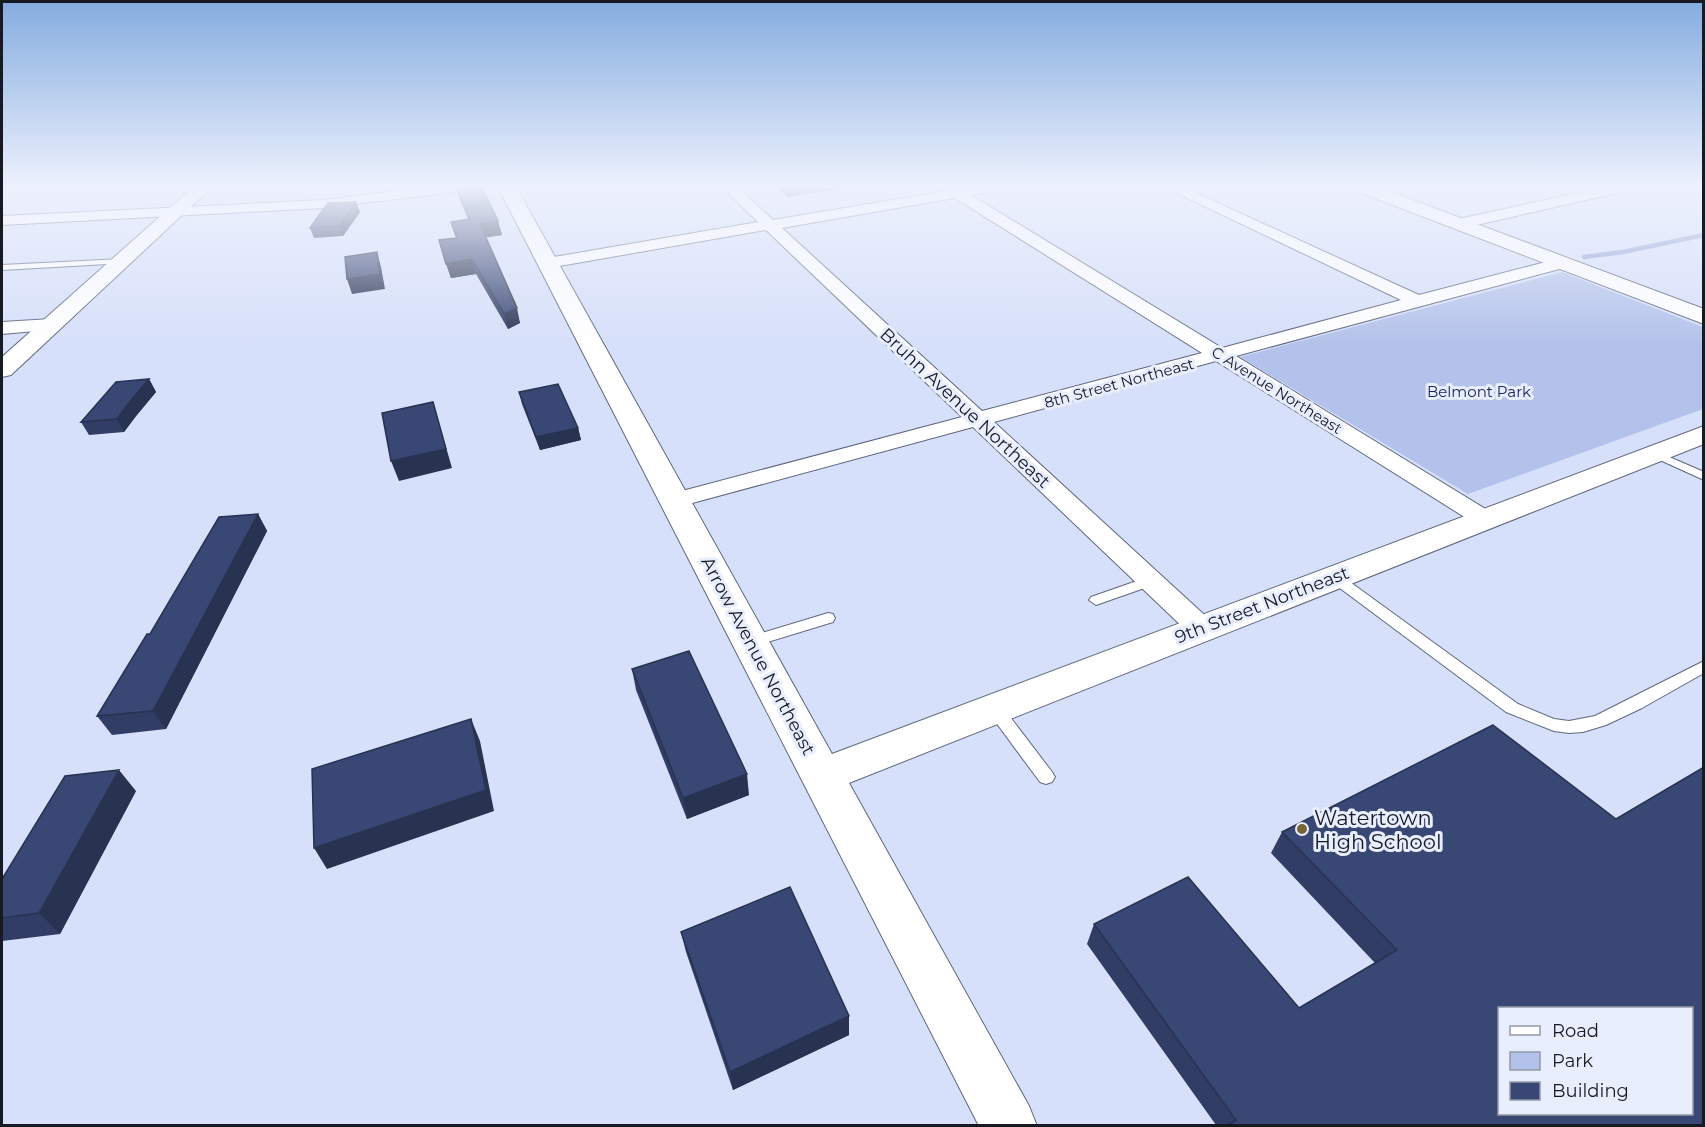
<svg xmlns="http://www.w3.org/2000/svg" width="1705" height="1127" font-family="Montserrat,sans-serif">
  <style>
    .green { fill: #b3c2ea }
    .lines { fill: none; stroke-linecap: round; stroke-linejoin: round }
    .stream { stroke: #8fa0d2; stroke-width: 4.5 }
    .lane-casing { stroke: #5f677d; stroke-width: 2 }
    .street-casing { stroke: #5f677d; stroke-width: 2 }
    .secondary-casing { stroke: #5f677d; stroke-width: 2 }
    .lane { fill: #fff; fill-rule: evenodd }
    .street { fill: #fff; fill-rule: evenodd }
    .secondary { fill: #fff; fill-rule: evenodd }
    .wall { fill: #313d64 }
    .shaded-wall { fill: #283251 }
    .building { fill: #394774; stroke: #283251; stroke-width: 1.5; fill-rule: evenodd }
    .poi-dot { fill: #786533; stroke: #e8eefe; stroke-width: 2 }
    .labels { text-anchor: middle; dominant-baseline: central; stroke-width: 6; stroke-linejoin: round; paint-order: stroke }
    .far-street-label { font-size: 15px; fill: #171a23; stroke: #e8eefe }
    .far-park-label { font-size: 15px; fill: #192561; stroke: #e8eefe }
    .street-label { font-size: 18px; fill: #171a23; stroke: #e8eefe }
    .near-poi-label { font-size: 21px; fill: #171a23; stroke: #e8eefe; text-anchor: start }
  </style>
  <rect width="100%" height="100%" fill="#d7e0fa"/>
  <polygon class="green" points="1562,272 1703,327 1703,409 1468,494 1240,357"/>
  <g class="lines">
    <polyline class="stream" points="1584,257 1623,252 1704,235"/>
    <g class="lane-casing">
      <g id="lane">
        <polygon points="1382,187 1396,187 1373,193 1369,191"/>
        <polygon points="122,259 125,259 125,263 2,270 2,265"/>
        <polygon points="1653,450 1704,472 1704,480 1649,455 1647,453"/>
        <polygon points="1334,573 1339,574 1518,704 1554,719 1569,721 1595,716 1704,661 1704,673 1642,708 1606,725 1583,732 1569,733 1554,731 1506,712 1329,580 1327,577 1329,574"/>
        <polygon points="1151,576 1156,578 1158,581 1156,584 1096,605 1089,600 1091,597"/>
        <polygon points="828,613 833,614 835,618 833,622 751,647 746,646 744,642 746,638"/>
        <polygon points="995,703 1001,705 1052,772 1055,777 1052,782 1046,784 1040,782 989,713 987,709 989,705"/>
      </g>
    </g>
    <g class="street-casing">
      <g id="street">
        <polygon points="427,187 469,187 462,191 324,208 2,225 2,216 324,200"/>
        <path d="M722,187h15l36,33 172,-29 -4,-4h59l-2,3 -27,5 251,153 179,-48 -237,-113h19l236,108 142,-37 8,5 -2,4 -331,89 256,157 4,5 -4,5 -9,3 -9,-3 -258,-162 -222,61 217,199 5,7 -5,7 -10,3 -10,-3 -218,-208 -288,78 -9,2 -9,-2 -3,-5 3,-5 295,-78 -196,-187 -218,38 -8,-5 8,-5 210,-36zM955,198l247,155 -220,58 -200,-183z"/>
        <polygon points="1605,187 1632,187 1625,191 1459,229 1451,224 1459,219"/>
        <polygon points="51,319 58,321 60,325 58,329 2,334 2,322"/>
      </g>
    </g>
    <g class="secondary-casing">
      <g id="secondary">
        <polygon points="193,187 212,187 11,375 2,377 2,357"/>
        <polygon points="498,187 516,187 832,754 1704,426 1704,444 849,783 1029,1106 1037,1126 979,1126"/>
        <polygon points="1353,187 1378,187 1704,309 1704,324 1356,191"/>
      </g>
    </g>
    <use href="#lane" class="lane"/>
    <use href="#street" class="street"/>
    <use href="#secondary" class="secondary"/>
  </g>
  <g class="wall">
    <polygon points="456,187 498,221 502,235 485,237 520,323 508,329 476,274 451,278 439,240 456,238 451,222 468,219 459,198"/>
    <polygon points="776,187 849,187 787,197"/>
    <polygon points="356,202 360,212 343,236 314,238 310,228"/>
    <polygon points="149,379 156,392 136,416 124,432 89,435 81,422"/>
    <polygon points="519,392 578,428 581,440 540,450 522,404"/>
    <polygon points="258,514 267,531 166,729 112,735 97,716 150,634"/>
    <polygon points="632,669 749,795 687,819 636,690"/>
    <polygon points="136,791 60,934 2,941 2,879"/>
    <polygon points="1616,819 1704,1125 1216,1125 1087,944 1094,924 1299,1008 1375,963 1271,853 1282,832"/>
    <polygon points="681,932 849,1035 733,1090 686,952"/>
  </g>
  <g class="shaded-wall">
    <polygon points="817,187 849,187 787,197 786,192"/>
    <polygon points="356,202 360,212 343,236 340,226"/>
    <polygon points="498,221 502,235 483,238 480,224"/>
    <polygon points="377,252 381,267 385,289 352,294 347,279"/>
    <polygon points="472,259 476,274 451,278 446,264"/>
    <polygon points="517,308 520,323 508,329 504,314"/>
    <polygon points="149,379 156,392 136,416 124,432 117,419 128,404"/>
    <polygon points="433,402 452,468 399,481 391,461"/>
    <polygon points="578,428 581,440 540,450 536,437"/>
    <polygon points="258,514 267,531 166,729 153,711"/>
    <polygon points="471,719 480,741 494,811 327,869 314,848"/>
    <polygon points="119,770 136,791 60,934 39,913"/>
    <polygon points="747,774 749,795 687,819 683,798"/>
    <polygon points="849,1016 849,1035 733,1090 730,1072"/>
  </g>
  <g class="building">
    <polygon points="456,187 482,187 498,221 480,224 517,308 504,314 472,259 446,264 439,240 457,238 451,222 470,219"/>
    <polygon points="781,187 817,187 786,192"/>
    <polygon points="356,202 340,226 310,228 328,203"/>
    <polygon points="377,252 380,274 347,279 345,257"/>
    <polygon points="149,379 128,404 117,419 81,422 116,382"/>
    <polygon points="558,384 578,428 536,437 519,392"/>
    <polygon points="433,402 446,449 391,461 382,413"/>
    <polygon points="258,514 153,711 97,716 147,634 150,634 219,517"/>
    <polygon points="689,651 747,774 683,798 632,669"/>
    <polygon points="471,719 486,790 314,848 312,769"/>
    <path d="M1493,725l123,94 88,-52v358h-476l8,-5 -142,-196 94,-47 111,131 98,-58 -115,-118zM1500,1008h192v105h-192z"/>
    <polygon points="119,770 39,913 2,918 2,879 65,776"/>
    <polygon points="790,887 849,1016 730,1072 681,932"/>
  </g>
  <linearGradient id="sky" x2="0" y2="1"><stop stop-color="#84acdf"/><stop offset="0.54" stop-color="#edf1fd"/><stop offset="1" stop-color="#edf1fd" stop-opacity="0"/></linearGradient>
  <rect width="1705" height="345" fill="url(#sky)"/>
  <circle class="poi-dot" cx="1302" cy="829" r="6"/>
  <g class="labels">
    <g class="far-street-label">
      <text transform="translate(1119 383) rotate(-15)">8th Street Northeast</text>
      <text transform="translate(1277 390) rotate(32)">C Avenue Northeast</text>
    </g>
    <g class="far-park-label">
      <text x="1479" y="391">Belmont Park</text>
    </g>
    <g class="street-label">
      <text transform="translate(965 408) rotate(43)">Bruhn Avenue Northeast</text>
      <text transform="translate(1262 605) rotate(-21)">9th Street Northeast</text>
      <text transform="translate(758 656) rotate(62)">Arrow Avenue Northeast</text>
    </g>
    <g class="near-poi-label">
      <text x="1314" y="817">Watertown<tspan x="1314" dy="24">High School</tspan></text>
    </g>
  </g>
  <rect width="1705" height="1127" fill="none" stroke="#171a23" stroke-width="6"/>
  <rect x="1498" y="1007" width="195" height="108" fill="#e8eefe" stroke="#9499a6" stroke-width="1.5"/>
  <rect x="1510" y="1026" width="30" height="9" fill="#ffffff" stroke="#9499a6" stroke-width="1.5"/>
  <text x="1552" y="1037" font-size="18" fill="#171a23">Road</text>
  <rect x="1510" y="1052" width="30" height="18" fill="#b3c2ea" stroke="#9499a6" stroke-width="1.5"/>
  <text x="1552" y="1067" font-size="18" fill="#171a23">Park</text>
  <rect x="1510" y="1082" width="30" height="18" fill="#394774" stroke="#9499a6" stroke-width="1.5"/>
  <text x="1552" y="1097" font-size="18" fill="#171a23">Building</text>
</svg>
